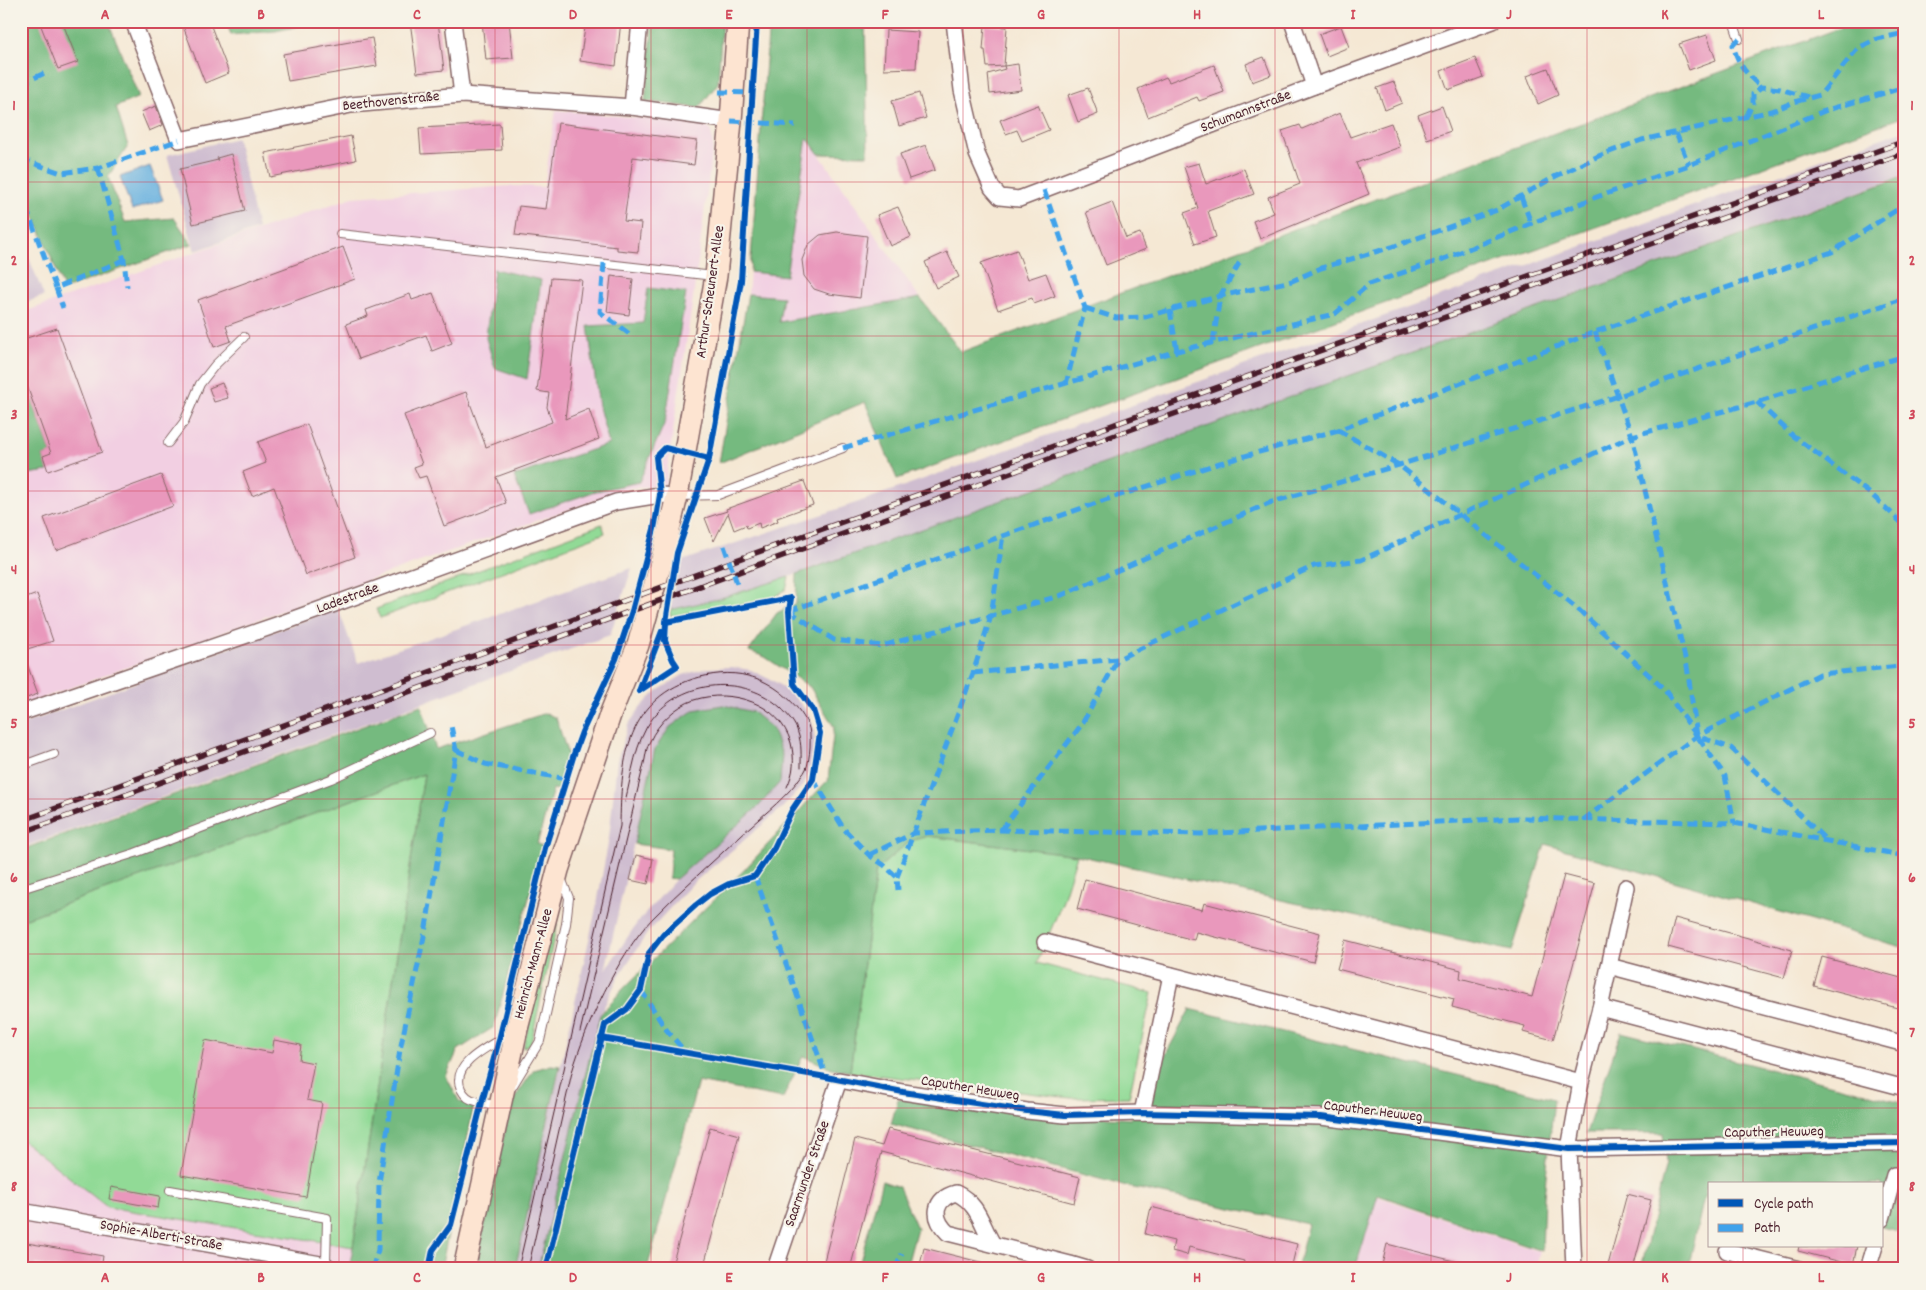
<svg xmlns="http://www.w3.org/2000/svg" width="1926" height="1290" font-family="Dekko,sans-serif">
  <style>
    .built { fill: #f2cfe2 }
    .industrial { fill: #cfbdd0; fill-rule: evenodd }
    .green { fill: #91da96; stroke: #6e7c60 }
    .forest { fill: #74ba7f; stroke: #5f6c55 }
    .water { fill: #67b1df; stroke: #586885 }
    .building { fill: #e998bc }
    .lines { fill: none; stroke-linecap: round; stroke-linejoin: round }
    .service-casing { stroke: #866566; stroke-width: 10 }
    .minor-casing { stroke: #866566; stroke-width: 18 }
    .secondary-casing { stroke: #866566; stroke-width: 24 }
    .service { stroke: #fff; stroke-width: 8 }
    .minor { stroke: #fff; stroke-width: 15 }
    .secondary { stroke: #fde4d1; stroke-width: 21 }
    .tram { stroke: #4a1f2b; stroke-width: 1 }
    .rail-casing { stroke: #4a1f2b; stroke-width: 5.5 }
    .rail { stroke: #f7f3e8; stroke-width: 4; stroke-dasharray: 11; stroke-linecap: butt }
    .quiet { stroke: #40a2eb; stroke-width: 5; stroke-dasharray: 10 5; stroke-linecap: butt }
    .cycleway-casing { stroke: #f7f3e8; stroke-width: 9 }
    .cycleway { stroke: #0057b8; stroke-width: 6 }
    .grid { fill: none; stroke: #d1495b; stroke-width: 1; stroke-opacity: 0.55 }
    .labels { text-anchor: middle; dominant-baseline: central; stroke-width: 4.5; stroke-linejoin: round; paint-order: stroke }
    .street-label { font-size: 15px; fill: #4a1f2b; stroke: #f7f3e8 }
    .neatline { fill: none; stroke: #d1495b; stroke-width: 2 }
    .grid-label { font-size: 16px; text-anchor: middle; font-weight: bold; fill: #d1495b }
  </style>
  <rect width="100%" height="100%" fill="#f7f3e8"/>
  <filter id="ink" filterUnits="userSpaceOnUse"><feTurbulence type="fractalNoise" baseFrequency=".02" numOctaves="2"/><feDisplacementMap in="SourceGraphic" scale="10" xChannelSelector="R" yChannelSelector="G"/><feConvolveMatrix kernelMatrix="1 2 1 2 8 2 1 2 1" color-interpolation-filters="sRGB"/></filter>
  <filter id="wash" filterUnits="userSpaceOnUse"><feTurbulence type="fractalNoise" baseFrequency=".0096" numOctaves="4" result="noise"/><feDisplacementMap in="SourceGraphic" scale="20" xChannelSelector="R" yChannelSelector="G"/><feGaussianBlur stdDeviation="1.12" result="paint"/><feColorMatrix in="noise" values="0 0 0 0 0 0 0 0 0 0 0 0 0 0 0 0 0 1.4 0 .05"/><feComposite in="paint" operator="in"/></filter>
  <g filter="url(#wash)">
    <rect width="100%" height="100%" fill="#f5e8d4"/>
    <g class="built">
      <polygon points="556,110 701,124 711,130 713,145 694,291 665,485 630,488 300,604 21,706 21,313 353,197 511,186 544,187"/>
      <polygon points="807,137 920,298 779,322 783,297 748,294 750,272 786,276"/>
      <polygon points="21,1139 107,1207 353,1247 349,1269 21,1269"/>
      <polygon points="1338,1183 1540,1252 1535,1269 1312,1269"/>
    </g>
    <g class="industrial">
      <polygon points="1905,130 1905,175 898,538 782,579 718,599 670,610 679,562 856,503 1540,261"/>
      <polygon points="237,138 258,229 195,251 167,155"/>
      <polygon points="21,238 44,296 21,304"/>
      <polygon points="632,568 610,635 21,848 21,725 338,608 358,663"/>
      <path d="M731,667l20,3 26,13 16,13 14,15 6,14 2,16 -4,26 -7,17 -22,24 -90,76 -44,48 -29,44 -19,39 -62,254h-23l81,-360 13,-71 8,-77 11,-36 13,-18 16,-16 26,-16 25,-7zM772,728l10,26 -2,28 -104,97 -39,44 -32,48 50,-223z"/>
    </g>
    <g class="green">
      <polygon points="602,524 605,533 380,618 376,609"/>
      <polygon points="789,577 786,589 771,600 674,616 670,615 670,610 718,599"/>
      <polygon points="424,774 353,1247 107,1207 21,1139 21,920"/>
      <polygon points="928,836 1077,855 1062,903 1037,963 1152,993 1129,1097 1071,1098 850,1072 876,870 910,841"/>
      <polygon points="553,923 557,924 531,1043 523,1048"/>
    </g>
    <g class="forest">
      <polygon points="21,21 108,21 139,97 116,107 128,146 108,177 125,222 174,218 192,244 64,289 21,183"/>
      <polygon points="226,21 323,21 276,31 231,35"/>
      <polygon points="653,21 722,21 718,83 699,108 645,101"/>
      <polygon points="769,21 865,21 868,155 819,154 807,138 786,276 750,272"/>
      <polygon points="1859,21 1905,21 1905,116 897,479 865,402 719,463 748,294 783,297 779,322 920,298 961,352"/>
      <polygon points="1905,176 1905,948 1545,844 1512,951 1077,855 928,836 910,841 876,870 850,1072 828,1067 803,1056 783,1098 698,1082 647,1269 538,1269 600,1015 623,989 744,870 828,780 834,727 810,687 765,657 749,651 777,613 796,603 797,574"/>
      <polygon points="494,269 541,280 527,379 495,368 486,338"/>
      <polygon points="648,288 686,293 665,422 639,482 596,491 529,514 514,476 609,444 599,407 588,326 643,323"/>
      <polygon points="21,369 51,453 43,456 48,471 21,475"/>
      <polygon points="421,705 436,749 546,713 556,718 569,758 559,790 553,789 537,844 543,846 494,1027 458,1050 446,1076 459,1101 474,1106 441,1269 349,1269 353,1247 424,774 21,920 21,850"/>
      <polygon points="723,705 753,712 772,728 782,754 780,782 759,806 676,879 669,878 671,849 634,844 655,749 670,727 694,710"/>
      <polygon points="1190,1009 1554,1099 1544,1197 1542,1251 1378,1195 1355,1269 1297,1269 1308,1224 1134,1188 891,1124 898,1099 1131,1119"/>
      <polygon points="1621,1032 1905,1103 1905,1233 1882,1227 1882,1184 1707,1184 1688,1269 1641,1269 1666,1163 1663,1133 1586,1133"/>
      <polygon points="551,1065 560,1066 515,1269 475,1269 511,1103 534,1070"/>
      <polygon points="882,1181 899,1187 917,1228 906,1269 858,1269"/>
    </g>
    <polygon class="water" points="150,166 163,200 132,210 120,177"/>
    <g id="blocks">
      <g class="building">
        <polygon points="39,21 62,21 78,62 58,69"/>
        <polygon points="181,21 209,21 229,73 205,83"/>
        <polygon points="410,21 438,21 444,70 417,73"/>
        <polygon points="482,21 509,21 513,58 486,60"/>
        <polygon points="586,21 621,21 616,66 580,61"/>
        <polygon points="985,25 1007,27 1004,66 987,67 985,50 983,50"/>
        <polygon points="1341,26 1349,47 1327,56 1319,34"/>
        <polygon points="886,30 918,32 916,68 884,69"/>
        <polygon points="1707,35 1716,60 1689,70 1679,44"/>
        <polygon points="372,38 377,66 288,81 283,54"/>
        <polygon points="1264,57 1271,75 1252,82 1246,64"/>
        <polygon points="1475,58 1483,77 1448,90 1441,71"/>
        <polygon points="1018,64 1021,90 990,94 988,74 1005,69 1004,66"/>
        <polygon points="1214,65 1224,92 1199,101 1197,97 1148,117 1138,89 1166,77 1169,82"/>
        <polygon points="1548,68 1558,95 1538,104 1527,76"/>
        <polygon points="1394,82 1402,103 1385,110 1377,88"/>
        <polygon points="1088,88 1098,114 1078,122 1068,95"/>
        <polygon points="919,93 926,118 899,126 892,101"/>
        <polygon points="1038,105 1049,130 1022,141 1017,130 1006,134 1000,120"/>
        <polygon points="156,106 163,125 149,131 141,112"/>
        <polygon points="1442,106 1451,131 1427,139 1418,115"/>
        <polygon points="1340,113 1350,137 1391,123 1400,147 1356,163 1369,194 1260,239 1253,221 1274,213 1268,197 1300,184 1282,131 1300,125 1302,129"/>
        <polygon points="558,123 697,141 694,165 633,157 624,221 641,223 638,252 617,250 617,247 515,235 519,206 546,209"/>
        <polygon points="500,124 502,150 421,154 419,128"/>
        <polygon points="351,136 356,160 270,177 265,153"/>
        <polygon points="926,145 935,170 909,179 900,154"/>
        <polygon points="231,154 245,211 193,224 180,169 218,160 217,158"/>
        <polygon points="1199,163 1206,184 1244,169 1254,194 1208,211 1216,237 1195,244 1184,213 1198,208 1184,167"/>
        <polygon points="1112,202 1126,238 1140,233 1146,249 1106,265 1086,212"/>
        <polygon points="898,207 911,237 890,246 877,215"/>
        <polygon points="837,232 867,236 860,298 829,294 814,289 804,276 802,260 808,245 820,235"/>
        <polygon points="343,247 355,279 226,326 231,341 214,347 198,300"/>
        <polygon points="1017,250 1028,279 1046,273 1055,296 1034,304 1032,298 998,310 981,263"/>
        <polygon points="947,252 959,277 936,288 925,262"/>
        <polygon points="611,276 633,279 629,315 607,312"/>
        <polygon points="551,278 582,280 565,419 589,409 599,439 496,477 506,503 444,526 426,476 419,478 414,467 422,464 404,415 466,392 486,447 552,422 547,407 549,393 537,391"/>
        <polygon points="433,293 452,343 432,351 426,335 359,359 346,324 368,316 366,310 410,294 412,300"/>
        <polygon points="57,328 102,452 48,471 43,456 51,453 21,369 21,340"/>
        <polygon points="222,383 228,398 214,402 209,388"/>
        <polygon points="307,424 355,557 306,575 274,487 252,496 243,472 266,463 258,442"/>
        <polygon points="161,475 173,506 56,550 44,518"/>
        <polygon points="804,481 813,505 777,518 778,521 760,528 759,523 747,528 746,525 734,530 728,513 714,541 705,518 727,511 726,509"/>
        <polygon points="37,594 53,641 21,651 21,600"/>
        <polygon points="21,653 23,653 38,694 21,700"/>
        <polygon points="636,855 653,859 648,884 630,880"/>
        <polygon points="1564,875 1595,883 1553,1040 1523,1032 1525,1026 1452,1007 1454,999 1337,969 1345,940 1461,970 1460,978 1532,997"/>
        <polygon points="1085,879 1202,910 1204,903 1320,933 1313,962 1196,932 1194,940 1077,909"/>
        <polygon points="1675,918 1792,950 1784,978 1668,947"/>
        <polygon points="1822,957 1905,979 1905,1010 1814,986"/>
        <polygon points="205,1040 272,1053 274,1040 301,1045 299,1060 314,1063 307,1100 322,1103 306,1197 181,1175"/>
        <polygon points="710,1127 739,1135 703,1269 671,1269"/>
        <polygon points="888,1129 1080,1177 1074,1203 881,1152 850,1269 822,1269 855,1139 882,1146"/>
        <polygon points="111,1187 160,1196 158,1208 109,1199"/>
        <polygon points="1627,1194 1651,1200 1633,1269 1607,1269"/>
        <polygon points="1151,1207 1297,1244 1291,1269 1274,1269 1261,1265 1260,1269 1242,1269 1244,1261 1189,1247 1187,1255 1172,1251 1174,1241 1145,1234"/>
        <polygon points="21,1242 103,1256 101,1269 65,1269 35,1264 34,1269 21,1269"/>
        <polygon points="1387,1244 1466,1264 1465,1269 1381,1269"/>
        <polygon points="1799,1246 1857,1246 1853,1265 1798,1251"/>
        <polygon points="924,1248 988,1264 988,1269 919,1269"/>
      </g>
    </g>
  </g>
  <g filter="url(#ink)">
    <use href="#blocks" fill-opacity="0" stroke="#866566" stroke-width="1"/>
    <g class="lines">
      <g class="service-casing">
        <g id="service">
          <polyline points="1733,21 1739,39"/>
          <polyline points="340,234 714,276"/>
          <polyline points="168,443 184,422 200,384 215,365 244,337"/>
          <polyline points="679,496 718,495 843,448"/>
          <polyline points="21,766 54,754"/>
          <polyline points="21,889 135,853 331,779 430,733"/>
          <polyline points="512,1087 540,1041 566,924 569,898 561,878"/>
          <path d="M499,1106c-8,-2 -16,-3 -23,-5 -7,-1 -12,-6 -15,-12 -12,-26 33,-45 50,-56"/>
          <polyline points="170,1190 327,1218 326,1265"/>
        </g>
      </g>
      <g class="minor-casing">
        <g id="minor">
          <polyline points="133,21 179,140 351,105 462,95 632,107 731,121"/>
          <polyline points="453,21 462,95"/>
          <polyline points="954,21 962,90 977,154 992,188 1000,197 1019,199 1314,86 1493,21"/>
          <polyline points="1292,21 1314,86"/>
          <polyline points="632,107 640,21"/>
          <polyline points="21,713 285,622 616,502 660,495 677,496"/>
          <polyline points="1045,942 1581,1082"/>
          <polyline points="1609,966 1905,1044"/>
          <polyline points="1600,1008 1905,1088"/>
          <polyline points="1142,1113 1171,975"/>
          <polyline points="21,1211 326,1265 325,1269"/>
          <polyline points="1882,1219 1894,1175"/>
          <path d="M993,1244c-12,-20 -14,-40 -37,-51 -22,6 -25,24 -8,40l122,31 17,5"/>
          <polyline points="1727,1251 1799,1269"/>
          <polyline points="775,1269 839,1080 903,1092 1027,1111 1065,1115 1142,1113 1321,1117 1569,1149 1905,1143"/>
          <polyline points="1574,1269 1569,1149 1581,1082 1600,1008 1626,887"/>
          <polyline points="1868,1269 1875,1246"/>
        </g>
      </g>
      <g class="secondary-casing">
        <polyline id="secondary" points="464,1269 517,1029 558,870 610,715 638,645 662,559 677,496 716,276 731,121 738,21"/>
      </g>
      <use href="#service" class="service"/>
      <use href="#minor" class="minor"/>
      <use href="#secondary" class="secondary"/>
      <g class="tram">
        <path d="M625,802c7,-28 10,-60 27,-83 30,-40 93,-45 129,-11 7,7 15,16 17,25 4,11 3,23 3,34"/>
        <path d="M580,1032l65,-273c1,-6 2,-13 5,-18 8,-18 26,-35 44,-41 37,-12 86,3 97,43 4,17 3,29 -4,44"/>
        <path d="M518,1269l102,-443c1,-61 4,-124 73,-147 17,-5 37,-8 55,-3 24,5 50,27 60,49 4,8 2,36 -2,44 -2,5 -7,9 -9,13 -17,21 -38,36 -57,54 -29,28 -60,54 -88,83 -34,36 -66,106 -80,153l-44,197"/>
      </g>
      <g class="rail-casing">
        <g id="rail">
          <polyline points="21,821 747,556 1905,141"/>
          <polyline points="21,833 1093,443 1905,153"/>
        </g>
      </g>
      <use href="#rail" class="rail"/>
      <g class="quiet">
        <polyline points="738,23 757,24 796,21"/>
        <path d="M1739,39l-6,6c5,19 13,29 28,42"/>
        <polyline points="21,84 47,72"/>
        <polyline points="719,92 752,93"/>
        <polyline points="1746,117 1753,103 1753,94 1761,87 1780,89 1808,97"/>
        <polyline points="731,121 795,125"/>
        <polyline points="1676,133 1689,165"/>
        <polyline points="21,159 61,173 98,168 179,140"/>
        <polyline points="98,168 124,260 127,287"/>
        <polyline points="1044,190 1085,308 1066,384"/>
        <polyline points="21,194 56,288 124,260"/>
        <polyline points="1521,197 1531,223"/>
        <polyline points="604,263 600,312 632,336"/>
        <polyline points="56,288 63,308"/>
        <polyline points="1085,308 1116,318 1145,317 1220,296 1292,281 1321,268 1392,247 1497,210 1556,176 1601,155 1642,140 1772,111 1794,102 1820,95 1858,48 1877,39 1905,33"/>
        <polyline points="1170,310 1177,351"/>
        <polyline points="1595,332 1632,436 1687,666 1697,736 1725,776 1734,823"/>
        <polyline points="1213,342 1220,296 1241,260"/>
        <polyline points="1757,402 1791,434 1873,496 1905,526"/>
        <polyline points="1338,430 1399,465 1580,611 1664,689 1697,736 1731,748 1827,841"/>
        <polyline points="843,448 1177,351 1335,314 1369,284 1441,260 1594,198 1689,165 1827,110 1905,87"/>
        <polyline points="724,546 738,586"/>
        <polyline points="789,611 1108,499 1220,463 1338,430 1595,332 1832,252 1895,211 1905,209"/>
        <polyline points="789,611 834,640 882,646 991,616 1062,595 1269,503 1399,465 1619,396 1905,298"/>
        <polyline points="973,673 1118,659 1314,566 1361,560 1632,436 1757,402 1840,375 1905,356"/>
        <polyline points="456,750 485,764 566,779"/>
        <polyline points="813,779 844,829 869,855 884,865 897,877 898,890"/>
        <polyline points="1583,820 1697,736 1820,674 1901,666 1905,664"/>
        <polyline points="1001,830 1082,724 1118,659"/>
        <polyline points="869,855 914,833 1001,830 1201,834 1520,818 1734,823 1905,856"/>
        <polyline points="755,876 826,1077"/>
        <polyline points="897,877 973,673 991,616 1003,535"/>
        <polyline points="641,990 665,1028 686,1053"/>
        <polyline points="372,1269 378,1250 379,1183 400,1050 426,927 456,750 451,726"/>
        <polyline points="895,1269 902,1254"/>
      </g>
      <g class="cycleway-casing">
        <g id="cycleway">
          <polyline points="639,691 677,666 673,660 665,641 666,622 677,553 709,459 741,281 757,21"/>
          <polyline points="639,691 662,631"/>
          <polyline points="601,1038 826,1077 903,1092 1027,1111 1065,1115 1142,1113 1321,1117 1569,1149 1905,1143"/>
          <polyline points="429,1269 433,1250 451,1225 482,1102 499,1040 545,848 574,754 582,732 616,659 632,611 654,529 660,495 656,457 665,448 709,459"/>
          <polyline points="546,1269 605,1025 627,1009 641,990 649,953 663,935 696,905 710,894 729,884 755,876 774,848 792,810 813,779 820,733 813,710 794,684 789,611 791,598 666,622"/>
        </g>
      </g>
      <use href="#cycleway" class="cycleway"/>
    </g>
  </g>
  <path class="grid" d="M183,21v1248M339,21v1248M495,21v1248M651,21v1248M807,21v1248M963,21v1248M1119,21v1248M1275,21v1248M1431,21v1248M1587,21v1248M1743,21v1163M21,182h1884M21,336h1884M21,491h1884M21,645h1884M21,799h1884M21,954h1884M21,1108h1884M1743,1246v23"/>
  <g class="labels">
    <g class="street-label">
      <text transform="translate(391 102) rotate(-6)">Beethovenstraße</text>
      <text transform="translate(1246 112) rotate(-21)">Schumannstraße</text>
      <text transform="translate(711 292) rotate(-82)">Arthur-Scheunert-Allee</text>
      <text transform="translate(348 599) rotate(-20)">Ladestraße</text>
      <text transform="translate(534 964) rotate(-75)">Heinrich-Mann-Allee</text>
      <text transform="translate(970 1089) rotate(9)">Caputher Heuweg</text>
      <text transform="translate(1373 1112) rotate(7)">Caputher Heuweg</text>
      <text transform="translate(1774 1133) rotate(-1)">Caputher Heuweg</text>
      <text transform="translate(808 1174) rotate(-71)">Saarmunder Straße</text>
      <text transform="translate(161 1236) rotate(10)">Sophie-Alberti-Straße</text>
    </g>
  </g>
  <rect width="1926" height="1290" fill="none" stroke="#f7f3e8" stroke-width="55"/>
  <rect x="1708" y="1182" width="175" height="65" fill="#f7f3e8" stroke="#b29e9c"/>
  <rect x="1718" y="1199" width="25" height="8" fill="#0057b8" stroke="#b29e9c"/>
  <text x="1754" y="1208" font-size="15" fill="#4a1f2b">Cycle path</text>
  <rect x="1718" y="1224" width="25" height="8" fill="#40a2eb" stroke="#b29e9c"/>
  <text x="1754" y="1232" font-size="15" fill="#4a1f2b">Path</text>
  <rect x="28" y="28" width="1870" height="1234" class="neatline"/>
  <g class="grid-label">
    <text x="105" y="19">A</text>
    <text x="261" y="19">B</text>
    <text x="417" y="19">C</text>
    <text x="573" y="19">D</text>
    <text x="729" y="19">E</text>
    <text x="885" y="19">F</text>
    <text x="1041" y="19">G</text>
    <text x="1197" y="19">H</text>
    <text x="1353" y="19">I</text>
    <text x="1509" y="19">J</text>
    <text x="1665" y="19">K</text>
    <text x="1821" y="19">L</text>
    <text x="14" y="110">1</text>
    <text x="1912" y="110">1</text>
    <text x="14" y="265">2</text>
    <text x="1912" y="265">2</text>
    <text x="14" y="419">3</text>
    <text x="1912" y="419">3</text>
    <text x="14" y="574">4</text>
    <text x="1912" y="574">4</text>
    <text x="14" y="728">5</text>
    <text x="1912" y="728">5</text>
    <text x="14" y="882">6</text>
    <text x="1912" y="882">6</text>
    <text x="14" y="1037">7</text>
    <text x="1912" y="1037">7</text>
    <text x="14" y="1191">8</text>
    <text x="1912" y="1191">8</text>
    <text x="105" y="1282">A</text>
    <text x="261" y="1282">B</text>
    <text x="417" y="1282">C</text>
    <text x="573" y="1282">D</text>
    <text x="729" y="1282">E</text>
    <text x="885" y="1282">F</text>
    <text x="1041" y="1282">G</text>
    <text x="1197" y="1282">H</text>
    <text x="1353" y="1282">I</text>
    <text x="1509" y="1282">J</text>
    <text x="1665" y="1282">K</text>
    <text x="1821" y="1282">L</text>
  </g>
</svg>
